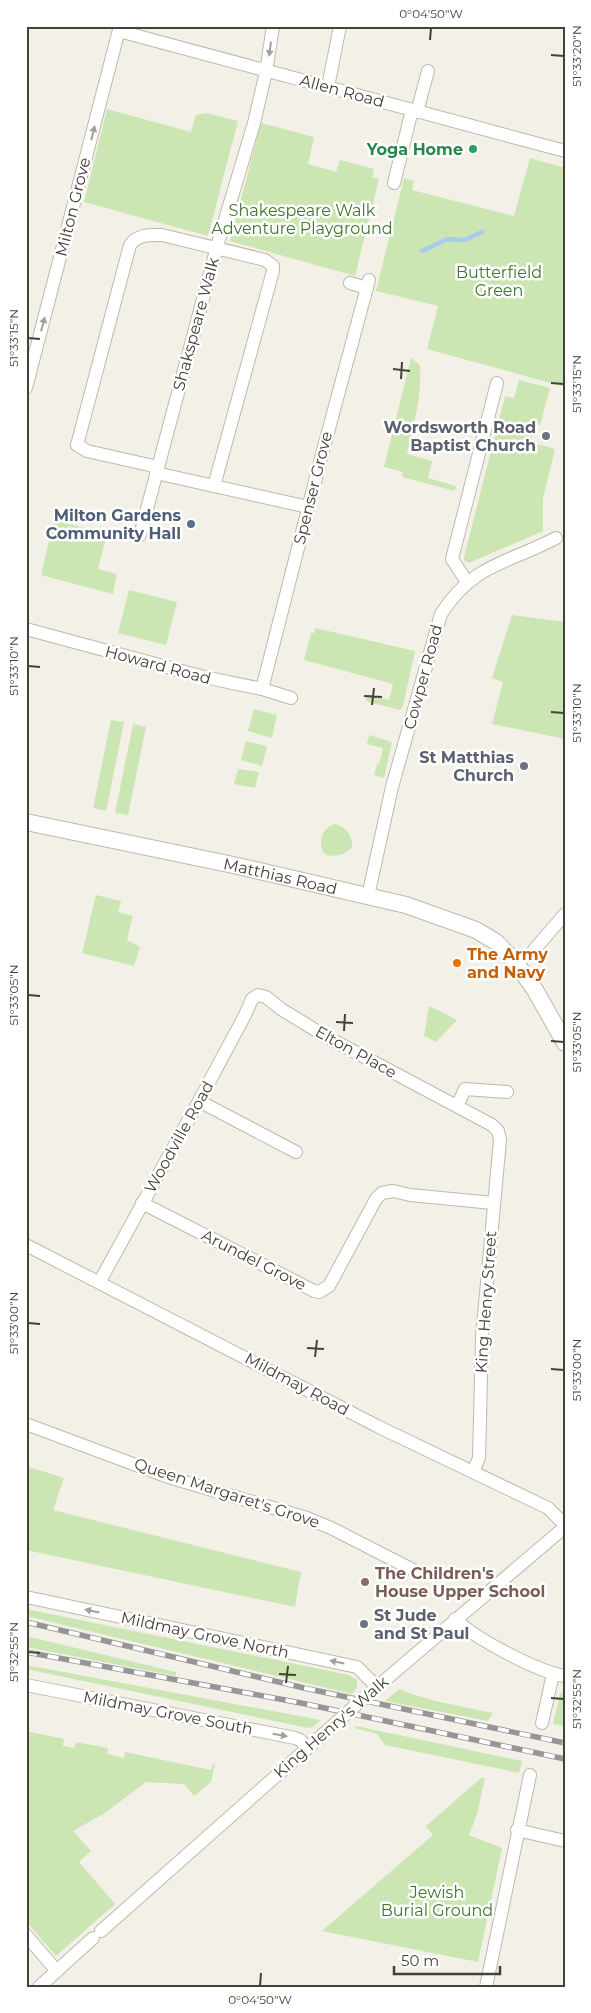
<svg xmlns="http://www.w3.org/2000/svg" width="591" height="2013" font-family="Montserrat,sans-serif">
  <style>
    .green { fill: #cbe6b2 }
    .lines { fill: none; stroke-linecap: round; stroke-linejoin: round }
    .stream { stroke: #a7cced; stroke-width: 4.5 }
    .minor-casing { stroke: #beb9ab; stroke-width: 14 }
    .tertiary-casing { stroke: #beb9ab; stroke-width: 18 }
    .minor { stroke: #fff; stroke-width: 12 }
    .tertiary { stroke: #fff; stroke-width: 16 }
    .rail-casing { stroke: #969696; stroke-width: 5.5 }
    .rail { stroke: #fff; stroke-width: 4; stroke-dasharray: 11; stroke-linecap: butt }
    .minor-bridge-casing { stroke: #beb9ab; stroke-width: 14; stroke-linecap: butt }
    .minor-bridge { stroke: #fff; stroke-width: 12 }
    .oneway { fill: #a2a09b }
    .ticks { fill: none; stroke: #464137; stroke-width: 2 }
    .leisure-dot { fill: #2e9e5b; stroke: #fff; stroke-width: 2 }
    .worship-dot { fill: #6b7280; stroke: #fff; stroke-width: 2 }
    .service-dot { fill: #5c6f8a; stroke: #fff; stroke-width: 2 }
    .food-dot { fill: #e8710a; stroke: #fff; stroke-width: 2 }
    .education-dot { fill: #8d6e63; stroke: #fff; stroke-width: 2 }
    .labels { text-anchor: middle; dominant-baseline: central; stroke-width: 5; stroke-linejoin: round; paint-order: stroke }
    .street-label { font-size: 16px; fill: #464137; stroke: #fff }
    .leisure-label { font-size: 16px; font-weight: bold; fill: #27864d; stroke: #fff; text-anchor: end }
    .park-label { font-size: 16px; fill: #43762c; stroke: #fff }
    .worship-label { font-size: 16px; font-weight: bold; fill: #5b616d; stroke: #fff; text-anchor: end }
    .service-label { font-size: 16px; font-weight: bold; fill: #4e5e75; stroke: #fff; text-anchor: end }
    .food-label { font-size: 16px; font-weight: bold; fill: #c56008; stroke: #fff; text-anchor: start }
    .education-label { font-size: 16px; font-weight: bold; fill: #785e54; stroke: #fff; text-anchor: start }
    .neatline { fill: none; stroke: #464137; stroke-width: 2 }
    .ticks-label { font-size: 12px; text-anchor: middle; fill: #464137 }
  </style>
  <rect width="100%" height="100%" fill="#f3f0e8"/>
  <g class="green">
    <polygon points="107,109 191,132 196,115 206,113 238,121 208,236 84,202"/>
    <polygon points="261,123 314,137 308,164 336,172 340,160 374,169 372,177 379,179 355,276 230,241"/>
    <polygon points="530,158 565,168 565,387 427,349 438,306 376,291 404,178 414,181 412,190 514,216"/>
    <path d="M411,358l9,7c2,31 -6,59 -13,89l25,7 -4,17 28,8 -1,5 -53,-14 1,-5 -19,-5z"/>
    <polygon points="519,380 550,388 540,425 535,424 531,442 555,449 543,498 543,531 469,563 464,560 464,557 505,396 514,398"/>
    <polygon points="54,520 107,534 98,569 117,574 113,594 41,575"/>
    <polygon points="129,590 177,602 166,645 118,633"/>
    <polygon points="512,615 565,622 565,739 492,724 503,682 492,678"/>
    <polygon points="315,628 415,651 403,706 400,710 368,702 366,700 367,694 389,700 393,684 304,660 311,633 314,633"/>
    <polygon points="254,709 277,715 272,738 248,731"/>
    <polygon points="111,720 124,722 106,811 93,808"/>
    <polygon points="133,724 146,727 128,815 115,813"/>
    <polygon points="369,735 392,742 384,778 374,775 377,764 379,764 383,748 367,744"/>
    <polygon points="246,741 267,746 262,766 241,760"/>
    <polygon points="238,769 259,772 255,788 234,784"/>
    <path d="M336,824c10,3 17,12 16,23 -7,8 -15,10 -26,8 -10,-10 -4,-29 10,-31z"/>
    <polygon points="96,895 121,901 118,912 133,916 127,940 140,947 134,966 82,953"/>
    <polygon points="429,1006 457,1020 436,1042 424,1036"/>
    <polygon points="26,1466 64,1478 53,1510 301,1572 295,1607 26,1550"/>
    <polygon points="26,1609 349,1675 357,1680 357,1688 352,1694 26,1616"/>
    <polygon points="26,1636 176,1672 176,1676 26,1647"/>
    <polygon points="26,1665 321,1720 313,1727 308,1728 26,1669"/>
    <path d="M399,1689c31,13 62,17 94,24l-5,8 -103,-20z"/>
    <polygon points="565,1690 565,1726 553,1724 560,1694"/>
    <polygon points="356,1726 522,1761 519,1773 385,1745 377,1734 355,1728"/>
    <polygon points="26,1731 64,1739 63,1746 74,1748 76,1742 108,1748 107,1754 124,1758 125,1752 211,1770 213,1764 215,1764 211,1782 194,1796 184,1784 146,1782 105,1813 73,1831 91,1851 79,1862 115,1904 56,1956 26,1921"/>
    <polygon points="481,1778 485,1778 477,1814 469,1835 502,1848 478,1962 322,1931 433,1835 426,1826"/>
  </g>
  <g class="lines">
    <polyline class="stream" points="422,251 448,239 465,240 482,232"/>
    <g class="minor-casing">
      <g id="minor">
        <polyline points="119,31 565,151"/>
        <polyline points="328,87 340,26"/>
        <polyline points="417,112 428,71"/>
        <polyline points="394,183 412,110"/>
        <polyline points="350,283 367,288"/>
        <polyline points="26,388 120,26"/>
        <path d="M158,467l-71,-16 -10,-6 53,-200c8,-11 19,-10 32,-10l103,25 8,6v5l-59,215"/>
        <polyline points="156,473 308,507"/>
        <polyline points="140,535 218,243 254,123 266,72 273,26"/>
        <polyline points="467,582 452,559 497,383"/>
        <polyline points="26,629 204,677 262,689 291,698"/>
        <polyline points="262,689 321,458 369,280"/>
        <path d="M368,896l24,-109 49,-173c33,-51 66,-50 115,-76"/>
        <polyline points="534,950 565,914"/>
        <polyline points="199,1101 296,1152"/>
        <polyline points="457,1106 465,1089 507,1092"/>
        <polyline points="142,1203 314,1291 319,1292 329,1286 376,1199 382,1193 393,1191 410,1195 493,1203"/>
        <polyline points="26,1245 379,1427 548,1508 565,1525"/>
        <polyline points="100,1281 199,1101 245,1015 252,999 258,995 266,997 281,1009 325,1036 492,1125 498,1131 500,1140 482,1337 479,1458 473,1472"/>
        <polyline points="26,1424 168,1477 307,1518 331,1528 421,1574"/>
        <polyline points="26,1597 357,1667 377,1687"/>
        <path d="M455,1619c21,20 81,52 110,57"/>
        <polyline points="26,1685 295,1738 300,1740 307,1747"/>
        <polyline points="371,1692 565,1527"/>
        <polyline points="542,1723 553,1674"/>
        <polyline points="517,1830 565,1841"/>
        <polyline points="101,1931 337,1722"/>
        <polyline points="26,1935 56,1970"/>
        <polyline points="39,1987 93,1938"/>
        <polyline points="486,1987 530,1775"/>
      </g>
    </g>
    <g class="tertiary-casing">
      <g id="tertiary">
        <path id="s1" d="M26,822l212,44 168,39 70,25 20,12 20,21 19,27 30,53"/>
      </g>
    </g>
    <use href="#minor" class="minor"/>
    <use href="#tertiary" class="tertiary"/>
    <g class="rail-casing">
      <g id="rail">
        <polyline points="26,1622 304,1688 565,1743"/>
        <polyline points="26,1652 301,1703 565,1759"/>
      </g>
    </g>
    <use href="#rail" class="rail"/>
    <g class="minor-bridge-casing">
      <polyline id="minor-bridge" points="337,1722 365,1697"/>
    </g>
    <use href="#minor-bridge" class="minor-bridge"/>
  </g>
  <defs><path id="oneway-solid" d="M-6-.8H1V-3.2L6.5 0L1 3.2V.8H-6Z" transform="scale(1.25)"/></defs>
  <g class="oneway">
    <use href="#oneway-solid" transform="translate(270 49) rotate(98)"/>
    <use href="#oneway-solid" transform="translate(93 133) rotate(-76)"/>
    <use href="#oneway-solid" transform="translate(43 324) rotate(-75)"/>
    <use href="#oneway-solid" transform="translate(92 1611) rotate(-168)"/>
    <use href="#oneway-solid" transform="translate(337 1662) rotate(-168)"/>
    <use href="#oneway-solid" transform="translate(280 1735) rotate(10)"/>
  </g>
  <path class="ticks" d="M430,40l1,-12M551,55l13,1M28,338l12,1M393,369l17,2M401,379l1,-17M551,383l13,1M28,666l12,1M364,696l18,1M372,705l2,-17M551,712l13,1M28,995l12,1M336,1022l17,1M344,1031l1,-17M551,1041l13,1M28,1323l12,1M307,1348l17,1M315,1357l2,-17M551,1369l13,1M28,1652l12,1M279,1674l17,1M286,1683l2,-17M551,1698l13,1M260,1986l1,-13"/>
  <circle class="leisure-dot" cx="473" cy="149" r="5"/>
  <g class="worship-dot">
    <circle cx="546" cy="436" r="5"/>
    <circle cx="524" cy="766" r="5"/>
    <circle cx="364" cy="1624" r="5"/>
  </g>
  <circle class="service-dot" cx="191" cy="524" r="5"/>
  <circle class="food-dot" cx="457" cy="963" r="5"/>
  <circle class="education-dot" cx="365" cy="1582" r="5"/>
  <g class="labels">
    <g class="street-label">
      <text transform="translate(342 91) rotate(15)">Allen Road</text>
      <text transform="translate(73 207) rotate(-76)">Milton Grove</text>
      <text transform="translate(196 324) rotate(-75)">Shakspeare Walk</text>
      <text transform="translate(313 488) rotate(-76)">Spenser Grove</text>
      <text transform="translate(158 665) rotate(15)">Howard Road</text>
      <text transform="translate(423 677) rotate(-75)">Cowper Road</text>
      <text stroke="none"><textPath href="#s1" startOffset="260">Matthias Road</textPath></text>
      <text transform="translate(356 1052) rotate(29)">Elton Place</text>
      <text transform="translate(179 1137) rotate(-61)">Woodville Road</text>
      <text transform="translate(254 1260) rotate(27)">Arundel Grove</text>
      <text transform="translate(486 1302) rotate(-86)">King Henry Street</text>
      <text transform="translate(297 1384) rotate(28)">Mildmay Road</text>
      <text transform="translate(227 1493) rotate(18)">Queen Margaret's Grove</text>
      <text transform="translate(205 1635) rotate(12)">Mildmay Grove North</text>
      <text transform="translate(168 1713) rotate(11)">Mildmay Grove South</text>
      <text transform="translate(331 1727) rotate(-41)">King Henry's Walk</text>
    </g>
    <g class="leisure-label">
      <text x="463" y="149">Yoga Home</text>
    </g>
    <g class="park-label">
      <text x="302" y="210">Shakespeare Walk<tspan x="302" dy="18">Adventure Playground</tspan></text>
      <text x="499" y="272">Butterfield<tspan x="499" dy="18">Green</tspan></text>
      <text x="437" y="1892">Jewish<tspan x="437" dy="18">Burial Ground</tspan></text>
    </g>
    <g class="worship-label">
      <text x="536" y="427">Wordsworth Road<tspan x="536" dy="18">Baptist Church</tspan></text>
      <text x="514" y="757">St Matthias<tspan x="514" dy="18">Church</tspan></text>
      <text x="374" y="1615" text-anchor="start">St Jude<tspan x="374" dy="18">and St Paul</tspan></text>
    </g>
    <g class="service-label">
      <text x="181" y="515">Milton Gardens<tspan x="181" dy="18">Community Hall</tspan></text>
    </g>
    <g class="food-label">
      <text x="467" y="954">The Army<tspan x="467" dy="18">and Navy</tspan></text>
    </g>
    <g class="education-label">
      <text x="375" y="1573">The Children's<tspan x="375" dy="18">House Upper School</tspan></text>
    </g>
  </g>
  <rect width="591" height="2013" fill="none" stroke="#ffffff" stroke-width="55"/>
  <path d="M394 1966v8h106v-8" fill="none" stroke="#464137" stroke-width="2.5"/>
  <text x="401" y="1966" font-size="15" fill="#464137" stroke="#ffffff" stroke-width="4" paint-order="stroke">50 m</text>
  <rect x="28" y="28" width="536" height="1958" class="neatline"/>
  <g class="ticks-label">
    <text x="431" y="18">0°04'50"W</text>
    <text transform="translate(577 56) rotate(-90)" y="4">51°33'20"N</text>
    <text transform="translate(14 338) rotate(-90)" y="4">51°33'15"N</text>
    <text transform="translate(577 384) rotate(-90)" y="4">51°33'15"N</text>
    <text transform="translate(14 666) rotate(-90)" y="4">51°33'10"N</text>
    <text transform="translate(577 713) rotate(-90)" y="4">51°33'10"N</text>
    <text transform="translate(14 995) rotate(-90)" y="4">51°33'05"N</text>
    <text transform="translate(577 1042) rotate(-90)" y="4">51°33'05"N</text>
    <text transform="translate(14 1323) rotate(-90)" y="4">51°33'00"N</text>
    <text transform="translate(577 1370) rotate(-90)" y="4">51°33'00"N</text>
    <text transform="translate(14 1652) rotate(-90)" y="4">51°32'55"N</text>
    <text transform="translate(577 1699) rotate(-90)" y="4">51°32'55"N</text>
    <text x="260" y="2004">0°04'50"W</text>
  </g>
</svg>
